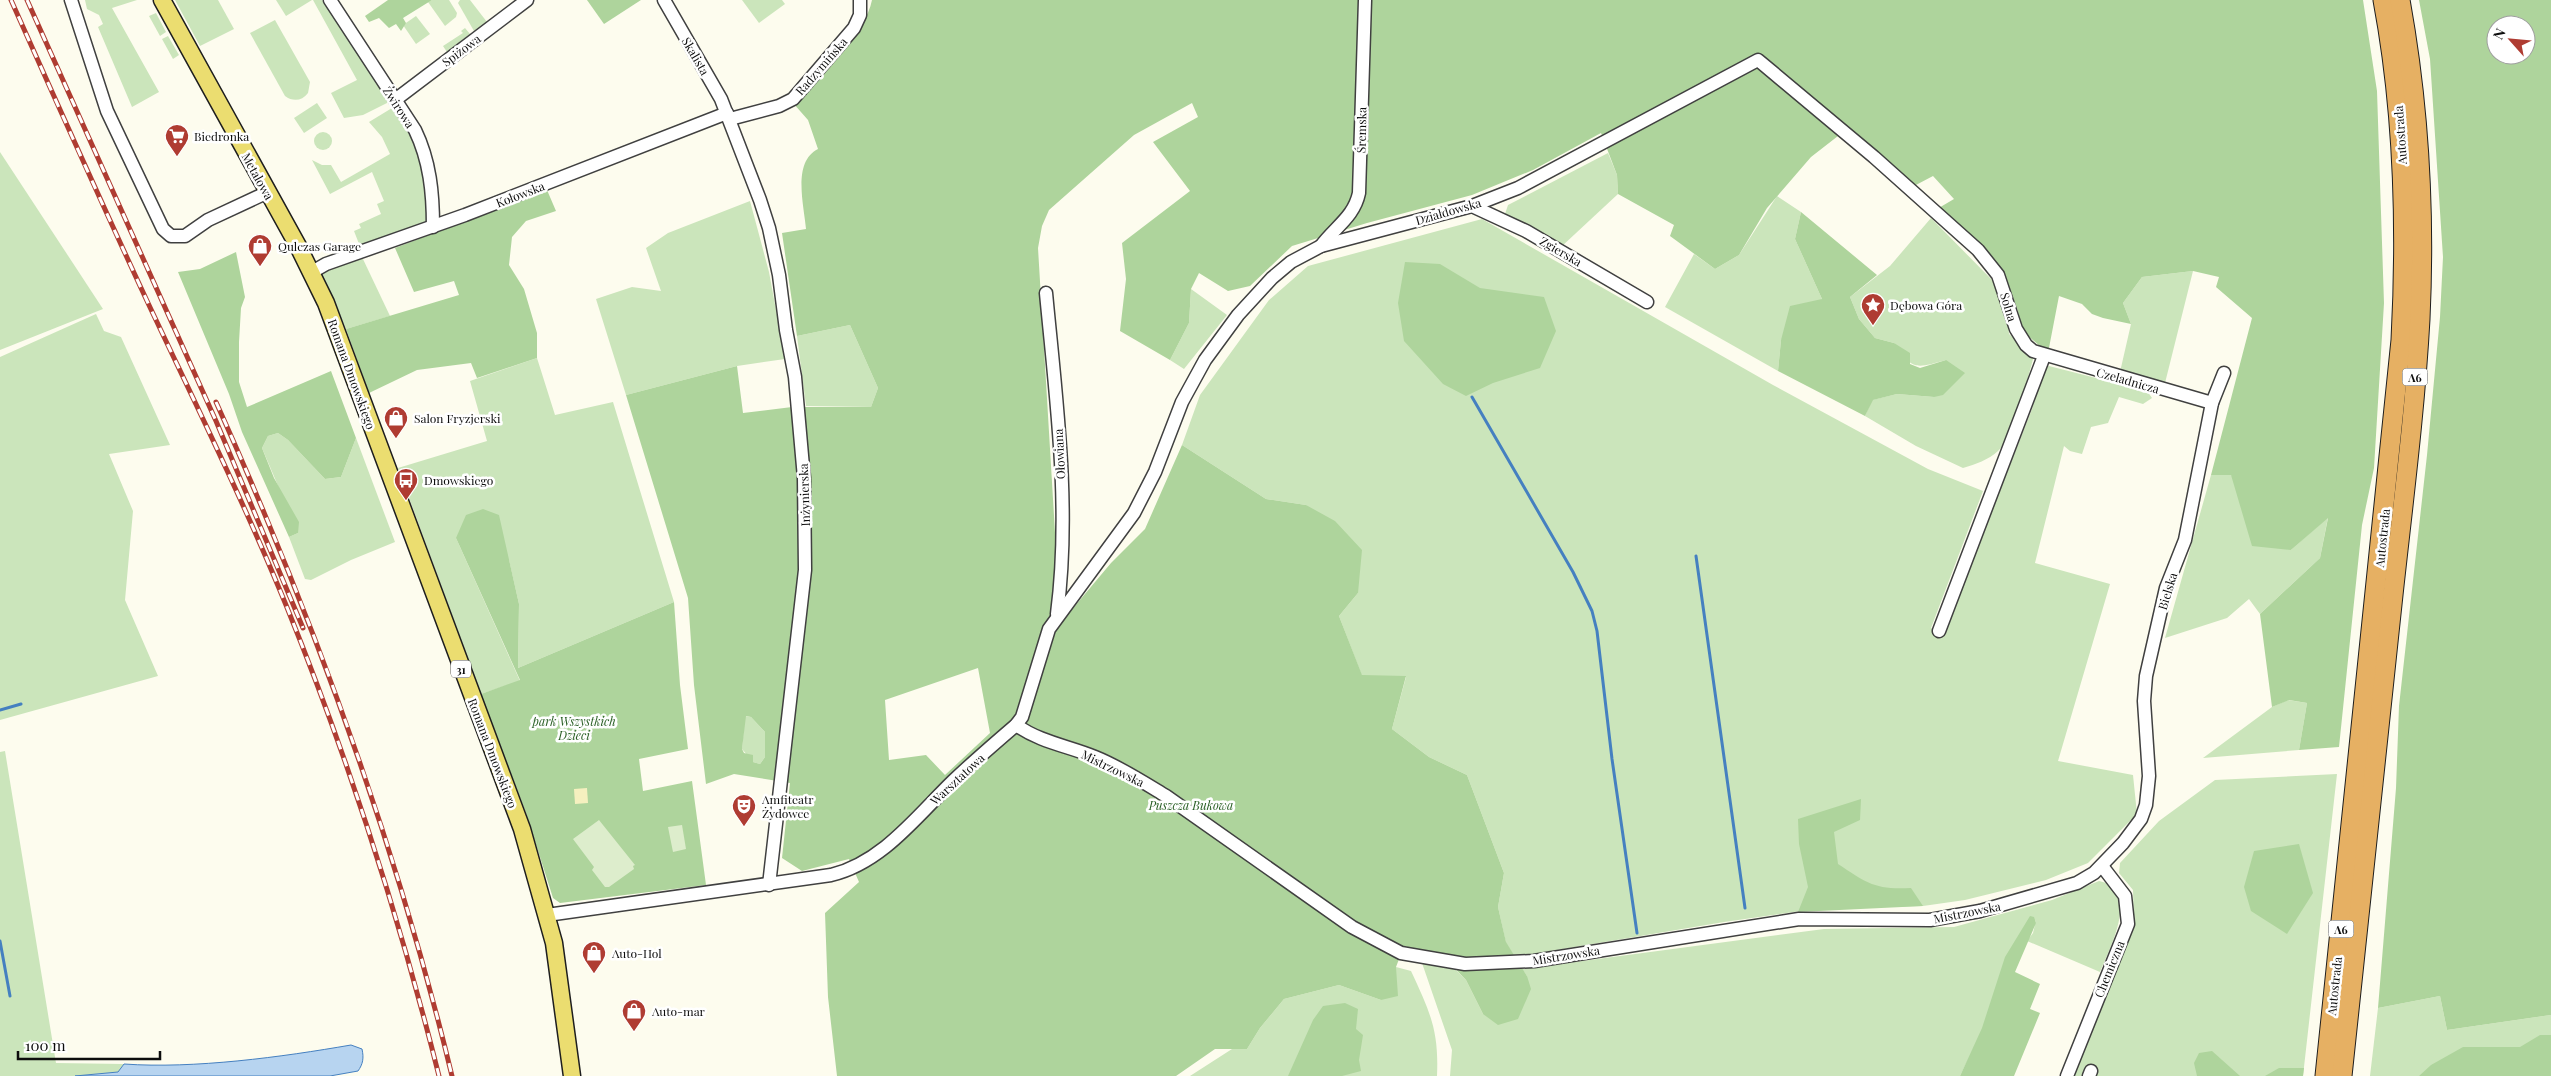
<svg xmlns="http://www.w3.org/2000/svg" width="2551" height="1076" font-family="'Playfair Display',serif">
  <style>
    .green { fill: #cbe5bb }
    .forest { fill: #aed49c; fill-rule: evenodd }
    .sand { fill: #f5f0bf }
    .pitch { fill: #ddedcc }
    .water { fill: #b7d4f0; stroke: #4580c0 }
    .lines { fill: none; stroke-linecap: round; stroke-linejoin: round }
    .stream { stroke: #4580c0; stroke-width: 3 }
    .minor-casing { stroke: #404040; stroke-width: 15 }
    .major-casing { stroke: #1e1e1e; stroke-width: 19 }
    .highway-casing { stroke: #1e1e1e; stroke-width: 21 }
    .minor { stroke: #fff; stroke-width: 12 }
    .major { stroke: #ebdd70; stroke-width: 16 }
    .highway { stroke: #e6b063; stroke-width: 19 }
    .rail-casing { stroke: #af3c32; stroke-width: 5 }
    .rail { stroke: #fff; stroke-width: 3; stroke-dasharray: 9; stroke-linecap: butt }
    .labels { text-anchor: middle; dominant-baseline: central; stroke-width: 5; stroke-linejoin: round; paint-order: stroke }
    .shield { fill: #fff; stroke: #565656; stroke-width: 1 }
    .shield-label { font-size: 11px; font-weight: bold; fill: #0d0d0d }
    .street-label { font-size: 12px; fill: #0d0d0d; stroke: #fff }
    .poi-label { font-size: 12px; fill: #0d0d0d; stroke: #fff; text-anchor: start }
    .park-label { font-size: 12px; font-style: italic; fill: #285e23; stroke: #fff }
  </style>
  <rect width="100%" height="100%" fill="#fdfcee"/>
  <g class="green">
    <polygon points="85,0 137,0 112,8 159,92 132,107 98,27 103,24 99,15 87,9"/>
    <polygon points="175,0 218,0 234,29 200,46"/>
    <polygon points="276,0 312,0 286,16"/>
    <polygon points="313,0 322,0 389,102 363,115 344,118 331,93 357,80"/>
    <polygon points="432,0 449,0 457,13 456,17 445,26 428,2"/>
    <polygon points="460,0 470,0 487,22 474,31 458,3"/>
    <polygon points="742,0 782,0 785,4 759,23"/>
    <polygon points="156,13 166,32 160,36 149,16"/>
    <polygon points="416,16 430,34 416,44 403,25"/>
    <path d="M275,20l35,62 -2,11c-6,8 -15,9 -23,3l-35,-63z"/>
    <polygon points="465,28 470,34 447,52 443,46 463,33 461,31"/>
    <polygon points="168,36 179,55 173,59 162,39"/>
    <polygon points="317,103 327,118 304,133 294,118"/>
    <polygon points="392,108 418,146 423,163 428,222 361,249 354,231 361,228 359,224 381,214 377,204 384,201 372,172 330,194 312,160 322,165 331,165 341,182 390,154 382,137 369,122"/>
    <circle cx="323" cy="141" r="9"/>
    <polygon points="0,152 103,309 0,350"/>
    <polygon points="1608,153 1617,175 1618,194 1561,247 1505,214 1508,205"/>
    <polygon points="1777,196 1801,212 1795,239 1822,299 1781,340 1778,371 1665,307 1694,254 1715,269 1739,255"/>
    <polygon points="750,201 769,272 785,359 737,366 626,395 596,299 632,287 661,291 646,248 668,233"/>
    <path d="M1931,218l66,67 10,26 2,23 25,21c-5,20 -22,84 -36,96 -10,9 -22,13 -35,17l-47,-22 -51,-30 7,-16 25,-6 37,3 12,-37c-32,9 -33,10 -52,-17l-19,-5 -16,-19 -9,-22 40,-31z"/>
    <polygon points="1482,219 1773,385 1928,469 1983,491 1931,628 1943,635 2032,409 2045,365 2147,391 2152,398 2143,404 2119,397 2108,423 2091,427 2082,454 2070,451 2064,446 2035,563 2110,584 2058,761 2133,775 2137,814 2088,863 2046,880 1965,900 1923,906 1815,909 1724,922 1515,957 1506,943 1498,907 1504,873 1467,775 1429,757 1392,729 1406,677 1362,676 1339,616 1358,593 1306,505 1266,499 1182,445 1200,395 1269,300 1308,266"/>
    <polygon points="362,257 390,316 346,329 321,272"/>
    <polygon points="2193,271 2165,383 2120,372 2131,324 2123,303 2142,277"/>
    <polygon points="1191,289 1227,315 1184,369 1170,360 1189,323"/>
    <polygon points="96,314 104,331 121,337 170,445 109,454 133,511 125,600 158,676 0,720 0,357"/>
    <polygon points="850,325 878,388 871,407 806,406 797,336"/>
    <polygon points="537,358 555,415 613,402 674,602 518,668 519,604 509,560 456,538 520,681 481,694 398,468 487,441 470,381"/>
    <polygon points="278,433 288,440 325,479 341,477 356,438 395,542 351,560 311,580 305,579 289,537 298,533 262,448 268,436"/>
    <polygon points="2211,475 2231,475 2291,550 2328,517 2320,558 2260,614 2249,599 2227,618 2165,638"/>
    <polygon points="2288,700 2307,703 2299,750 2203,758 2272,707"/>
    <polygon points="745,716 751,717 765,732 765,757 760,764 753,762 742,749"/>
    <polygon points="5,751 56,1063 124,1064 118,1072 75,1076 0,1076 0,752"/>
    <polygon points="2337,774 2303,1076 2074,1076 2134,926 2133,890 2119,873 2120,863 2159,821 2215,780"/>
    <path d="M2099,881c42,8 11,67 1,91l-73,-31 6,-8 3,-13 -76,156h-510l2,-26 -30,-87 33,6 11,11 17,34 44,-38 -5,-7 302,-40 130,-2 98,-27z"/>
    <path d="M1396,967l15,4c19,41 28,59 26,105h-247l42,-27h15l13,-21 24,-29 55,-14 42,15z"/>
    <polygon points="2440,996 2447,1030 2551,1015 2551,1076 2370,1076 2378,1008"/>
  </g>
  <g class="forest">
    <polygon points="388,0 432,0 403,18 406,23 401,31 396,24 389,28 379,18 369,22 365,16"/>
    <polygon points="587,0 641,0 604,24"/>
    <path d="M872,0h1491l14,91 7,212 -10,165 -12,57 -23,222 -40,3 8,-47 -18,-3 -17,7 -12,-93 60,-56 8,-40 -37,32 -39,-4 -21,-71h-20l41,-157 -36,-31 3,-10 -26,-6 -51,6 -19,26 8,21 -28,-6 -11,-4 -10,-10 -23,-8 -11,57 -28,-24 -2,-18 -11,-30 -70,-72 17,-10 -21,-23 -19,10 -64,-55 -12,5 -27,21 -44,51 -28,47 -24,14 -45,-33 4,-11 -56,-31 -1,-19 -16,-42 -68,37 -61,25 -105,28 -75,23 -42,40 -22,5 -29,-18 -8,16 -2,34 -19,37 -50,-29 6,-52 -4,-36 68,-52 -37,-49 45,-25 -6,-14 -58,32 -85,75 -7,16 -4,22 19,318 -1,31 13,16 42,-50 34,-34 37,-84 84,54 40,6 29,16 27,29 -4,43 -19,23 23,59 44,1 -14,53 37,28 38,18 37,98 -6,34 8,35 21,34 4,13 -13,30 -20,6 -15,-11 -17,-34 -23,-24 -39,-10 -8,21 2,29 -17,4 -42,-15 -55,14 -24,29 -13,21h-32l-39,27h-339l-9,-79 -3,-84 34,-31 -10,-23 -47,12 -20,-13 8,-75 -56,-9 -28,10 -12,-99 -6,-87 -62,-203 111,-29 6,47 49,-6h79l7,-19 -28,-63 -53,11 -15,-103 24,-4c-2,-24 -14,-67 12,-80l-10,-29 -15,-17c26,-21 73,-71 79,-103zM978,668l12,65 -45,42 -19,-20 -37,5 -4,-60zM746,716l5,1 14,15v25l-5,7 -7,-2v-7l-9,-2 -2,-4z"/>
    <path d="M2419,0h132v1015l-104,15 -7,-34 -62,12 18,-220 3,-82 28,-251 13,-138 3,-60 -13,-198zM2496,25h30v30h-30z"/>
    <polygon points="547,190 556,211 526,221 512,237 509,265 524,289 537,333 537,358 477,378 471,363 417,370 369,393 346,329 459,295 454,281 414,292 395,248"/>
    <polygon points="1801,212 1877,275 1850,297 1859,319 1875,338 1894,343 1910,353 1910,364 1920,368 1946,360 1965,373 1943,395 1934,397 1897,394 1873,400 1865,416 1778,371 1781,340 1790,306 1822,299 1795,239"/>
    <polygon points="236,252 245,297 241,308 239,342 239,382 247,407 331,371 356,438 341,477 325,479 288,440 278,433 268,436 262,448 274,478 299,522 298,533 289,537 242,432 229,394 178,272 200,269"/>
    <polygon points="1405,262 1440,264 1480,288 1544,297 1556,331 1540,368 1493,383 1466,396 1443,384 1404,341 1398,303"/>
    <polygon points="483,509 499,515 519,604 518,668 674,602 680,685 688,749 639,759 643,791 692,781 706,885 560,903 553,898 526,813 481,694 520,680 456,538 466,515"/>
    <path d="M1861,799l-1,21 -26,12 4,32c29,19 37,26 73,24l12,18 -125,6 10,-25 -9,-43 -1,-25z"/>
    <polygon points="2299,844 2313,893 2287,934 2251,911 2244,887 2254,851"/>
    <polygon points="2030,916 2034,917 2036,923 2015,972 2040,984 2030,1009 2040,1013 2014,1076 1960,1076 1982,1028 2005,957"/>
    <polygon points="1345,1003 1358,1009 1356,1029 1363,1035 1359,1060 1361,1071 1342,1076 1288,1076 1313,1020 1323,1006"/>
    <polygon points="2540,1035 2551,1035 2551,1076 2419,1076 2431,1065 2463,1047 2520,1047"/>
    <polygon points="2212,1051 2240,1076 2197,1076 2194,1063 2199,1053"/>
    <polygon points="2279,1068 2304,1068 2303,1076 2265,1076"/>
  </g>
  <polygon class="sand" points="587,788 588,803 575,804 574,789"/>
  <g class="pitch">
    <polygon points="599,820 635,865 633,866 634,869 609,887 605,887 592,870 594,867 573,839"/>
    <polygon points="682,825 686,849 673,852 668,827"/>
  </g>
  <path class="water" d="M351,1045l11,4c2,9 1,15 -4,22l-28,5h-255l43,-4 6,-8c70,5 158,-7 227,-19z"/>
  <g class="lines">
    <g class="stream">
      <polyline points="1472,397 1573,572 1592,611 1597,631 1612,759 1637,933"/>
      <polyline points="1696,556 1745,908"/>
      <polyline points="0,710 21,704"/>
      <polyline points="0,941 10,996"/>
    </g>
    <g class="minor-casing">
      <g id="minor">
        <polyline points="71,0 107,111 163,229 171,236 185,236 208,220 268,192"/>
        <path d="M330,0l85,130c15,31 18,63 18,97"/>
        <polyline points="664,0 721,99 760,200 769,228 779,275 786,330 795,377 804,478 805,570 769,885"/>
        <polyline points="395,100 527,0"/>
        <polyline points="730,119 779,106 793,99 854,28 860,15 860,0"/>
        <polyline points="1472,206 1526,231 1647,302"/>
        <path d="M1321,246c14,-19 33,-29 38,-53l6,-193"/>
        <polyline points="312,272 326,264 465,215 727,113"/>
        <path d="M1046,293c10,106 25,214 11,321"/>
        <polyline points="1939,631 2044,356"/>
        <path d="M1016,725c24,17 52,21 79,32 25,10 48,25 71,39l186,131 49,26 64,11 69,-3 265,-42 131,1 50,-9 97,-28 17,-10 29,-30 18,-24 5,-14 3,-29 -5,-75 2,-25 20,-88 19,-48 27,-137 12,-30"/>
        <path d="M547,915l284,-40c51,-12 86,-59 122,-94 21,-20 42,-38 63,-56l6,-8 27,-88 85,-116 21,-41 27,-70 23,-42 33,-45 34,-37 19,-16 30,-16 151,-40 46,-18 240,-128 116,97 104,93 20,25 18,54 10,16 7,6 179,52"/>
        <polyline points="2067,1076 2128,924 2125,896 2102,866"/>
        <polyline points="2089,1076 2091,1071"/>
      </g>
    </g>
    <g class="major-casing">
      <polyline id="major" points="162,0 298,246 326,303 522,829 554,943 572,1076"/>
    </g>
    <g class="highway-casing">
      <g id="highway">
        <path d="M2325,1076l76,-736c6,-114 3,-228 -18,-340"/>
        <path d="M2342,1076c17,-160 34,-321 51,-481 10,-92 22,-184 27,-276 5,-107 -1,-214 -20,-319"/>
      </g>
    </g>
    <use href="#minor" class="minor"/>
    <use href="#major" class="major"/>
    <use href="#highway" class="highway"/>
    <g class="rail-casing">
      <g id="rail">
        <path d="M11,0c45,101 90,202 137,303 47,100 96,199 138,302 62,153 113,311 153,471"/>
        <polyline points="27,0 216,421 303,628"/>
        <path d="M216,402c98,218 180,441 236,674"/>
      </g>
    </g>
    <use href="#rail" class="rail"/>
  </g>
  <defs>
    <g id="supermarket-pin" transform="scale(1.25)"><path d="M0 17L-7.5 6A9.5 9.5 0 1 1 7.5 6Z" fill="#af3c32" stroke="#fff"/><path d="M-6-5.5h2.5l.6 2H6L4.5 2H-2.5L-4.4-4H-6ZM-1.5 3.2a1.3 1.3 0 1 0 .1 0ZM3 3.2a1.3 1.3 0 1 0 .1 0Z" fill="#fff"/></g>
    <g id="shop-pin" transform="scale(1.25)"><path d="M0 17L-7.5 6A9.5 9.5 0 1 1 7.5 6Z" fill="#af3c32" stroke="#fff"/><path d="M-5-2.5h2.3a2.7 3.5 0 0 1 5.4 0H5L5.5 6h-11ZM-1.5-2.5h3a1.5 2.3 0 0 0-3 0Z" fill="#fff"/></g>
    <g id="sight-pin" transform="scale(1.25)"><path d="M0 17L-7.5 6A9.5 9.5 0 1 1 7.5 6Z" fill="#af3c32" stroke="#fff"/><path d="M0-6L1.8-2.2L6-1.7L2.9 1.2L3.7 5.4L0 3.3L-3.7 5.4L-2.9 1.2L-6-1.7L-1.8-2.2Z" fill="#fff"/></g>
    <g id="bus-pin" transform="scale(1.25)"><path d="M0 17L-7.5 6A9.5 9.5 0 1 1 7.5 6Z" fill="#af3c32" stroke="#fff"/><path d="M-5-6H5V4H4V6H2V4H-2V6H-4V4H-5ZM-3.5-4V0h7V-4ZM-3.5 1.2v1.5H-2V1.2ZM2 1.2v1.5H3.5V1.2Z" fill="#fff"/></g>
    <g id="theatre-pin" transform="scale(1.25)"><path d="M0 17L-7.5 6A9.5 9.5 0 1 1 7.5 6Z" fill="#af3c32" stroke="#fff"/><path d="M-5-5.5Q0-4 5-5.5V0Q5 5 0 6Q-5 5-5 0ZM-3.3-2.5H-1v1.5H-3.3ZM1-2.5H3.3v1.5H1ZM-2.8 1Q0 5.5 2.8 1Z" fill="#fff"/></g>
  </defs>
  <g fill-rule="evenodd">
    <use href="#supermarket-pin" x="177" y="136"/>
    <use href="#shop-pin" x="260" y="246"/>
    <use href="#sight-pin" x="1873" y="305"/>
    <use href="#shop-pin" x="396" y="418"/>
    <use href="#bus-pin" x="406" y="480"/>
    <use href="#theatre-pin" x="744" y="806"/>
    <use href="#shop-pin" x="594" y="953"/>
    <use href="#shop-pin" x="634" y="1011"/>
  </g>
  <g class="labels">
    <g class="shield">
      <rect x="2402.5" y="368.5" width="25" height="17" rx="4"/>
      <rect x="451" y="660.5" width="20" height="17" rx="4"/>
      <rect x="2328.5" y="920.5" width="25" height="17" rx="4"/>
    </g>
    <g class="shield-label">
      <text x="2415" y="377">A6</text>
      <text x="461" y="669">31</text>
      <text x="2341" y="929">A6</text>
    </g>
    <g class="street-label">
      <text transform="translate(461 50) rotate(-37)">Spiżowa</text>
      <text transform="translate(696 56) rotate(60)">Skalista</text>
      <text transform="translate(821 66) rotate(-49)">Radzymińska</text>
      <text transform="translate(399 107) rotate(57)">Żwirowa</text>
      <text transform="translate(1361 130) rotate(-89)">Śremska</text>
      <text transform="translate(2400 135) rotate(-94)">Autostrada</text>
      <text transform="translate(258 176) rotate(61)">Metalowa</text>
      <text transform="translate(520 194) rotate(-21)">Kołowska</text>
      <text transform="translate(1448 211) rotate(-16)">Działdowska</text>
      <text transform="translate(1561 251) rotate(30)">Zgierska</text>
      <text transform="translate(2009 307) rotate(73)">Solna</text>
      <text transform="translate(352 374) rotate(70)">Romana Dmowskiego</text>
      <text transform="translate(2128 380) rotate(16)">Czeladnicza</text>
      <text transform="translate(1059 454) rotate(-93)">Ołowiana</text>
      <text transform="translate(804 495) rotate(-92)">Inżynierska</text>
      <text transform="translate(2382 538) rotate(-84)">Autostrada</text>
      <text transform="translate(2167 591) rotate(-73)">Bielska</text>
      <text transform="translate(493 753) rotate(69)">Romana Dmowskiego</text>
      <text transform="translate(1113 768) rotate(26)">Mistrzowska</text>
      <text transform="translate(957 779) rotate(-43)">Warsztatowa</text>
      <text transform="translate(1967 912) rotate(-11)">Mistrzowska</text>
      <text transform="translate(1566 955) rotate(-9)">Mistrzowska</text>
      <text transform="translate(2109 969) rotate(-68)">Chemiczna</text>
      <text transform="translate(2334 986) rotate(-84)">Autostrada</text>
    </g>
    <g class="poi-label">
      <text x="194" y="136">Biedronka</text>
      <text x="278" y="246">Qulczas Garage</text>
      <text x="1890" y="305">Dębowa Góra</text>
      <text x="414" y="418">Salon Fryzjerski</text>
      <text x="424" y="480">Dmowskiego</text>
      <text x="762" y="799">Amfiteatr<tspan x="762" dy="14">Żydowce</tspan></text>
      <text x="612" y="953">Auto-Hol</text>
      <text x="652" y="1011">Auto-mar</text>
    </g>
    <g class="park-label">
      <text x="574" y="721">park Wszystkich<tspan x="574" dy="14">Dzieci</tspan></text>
      <text x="1191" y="805">Puszcza Bukowa</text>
    </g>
  </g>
  <g transform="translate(2511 40) rotate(297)"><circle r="24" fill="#ffffff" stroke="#9e9e9e"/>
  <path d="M0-4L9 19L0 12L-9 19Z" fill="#af3c32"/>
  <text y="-8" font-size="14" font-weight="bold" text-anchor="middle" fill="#0d0d0d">N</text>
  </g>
  <path d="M18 1051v8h142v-8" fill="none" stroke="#0d0d0d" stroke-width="2.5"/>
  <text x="25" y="1051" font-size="15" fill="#0d0d0d" stroke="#ffffff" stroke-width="4" paint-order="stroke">100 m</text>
</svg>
